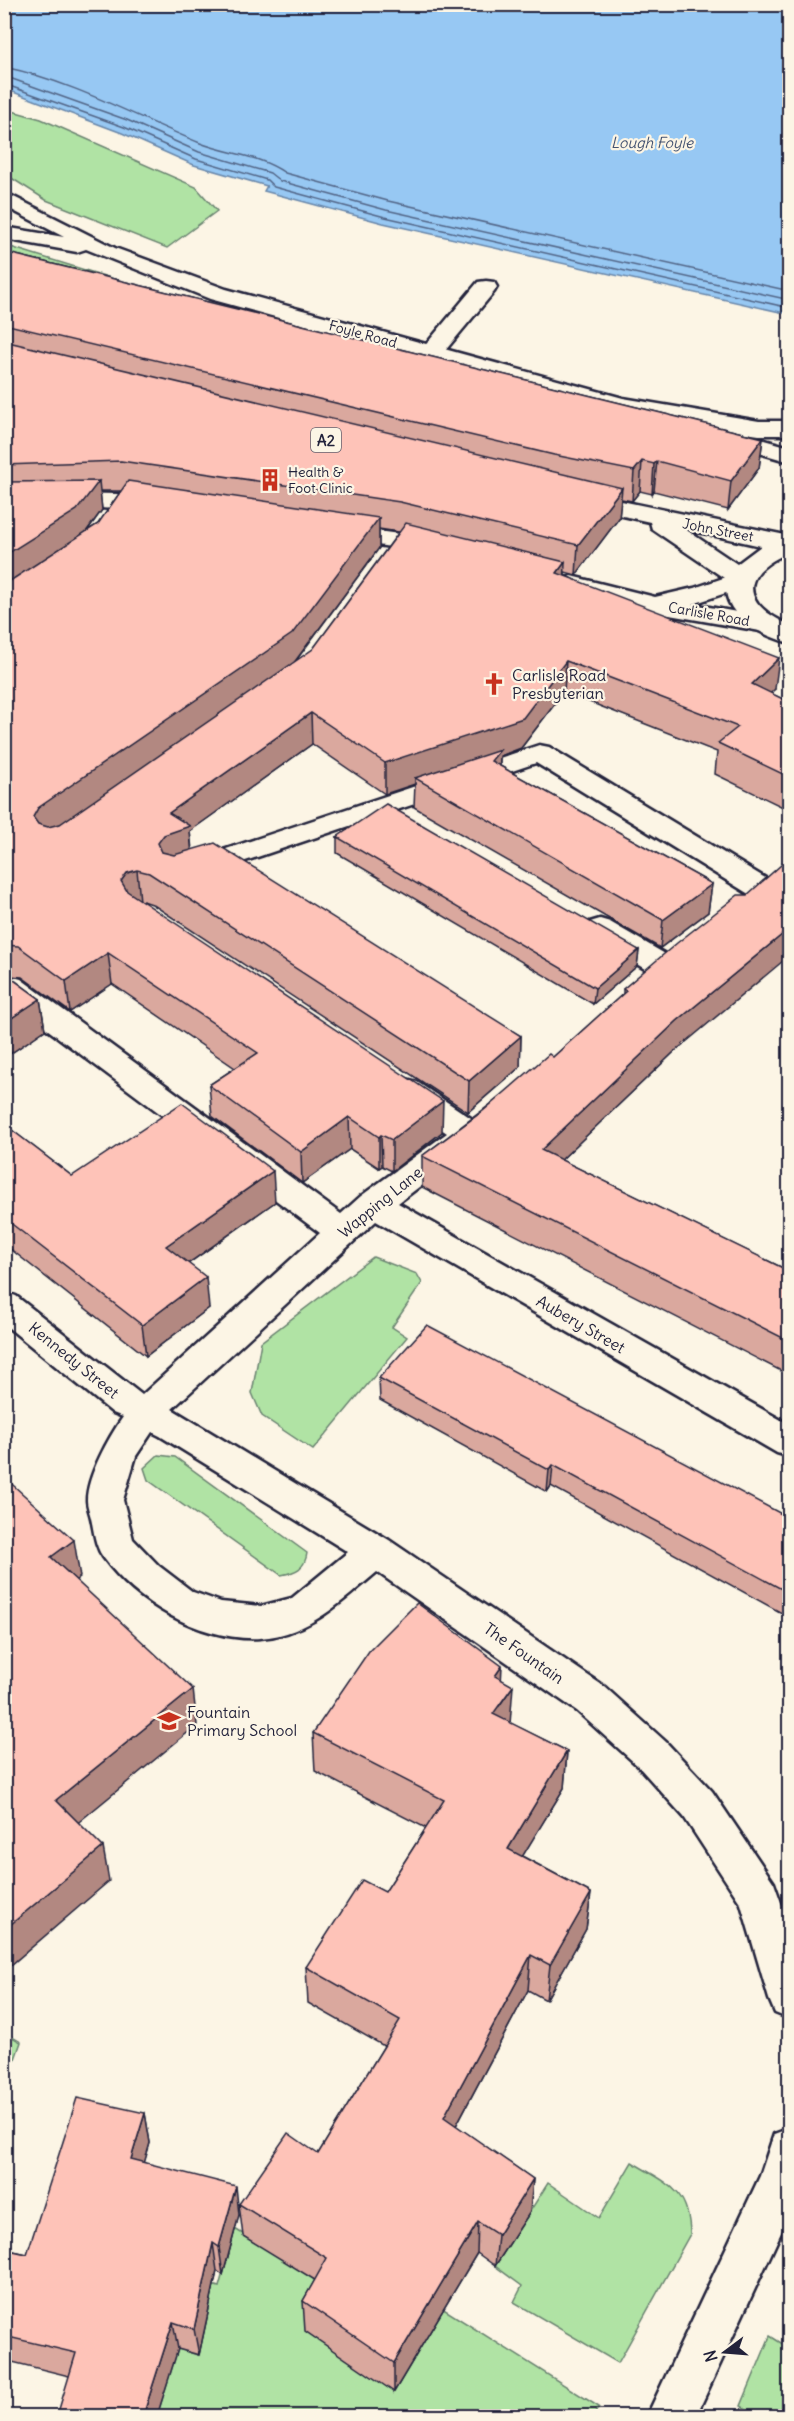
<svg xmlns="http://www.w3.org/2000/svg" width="794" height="2421" font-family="Delius,sans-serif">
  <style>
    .green { fill: #b0e3a4; stroke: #698270; stroke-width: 1.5 }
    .water { fill: #97c8f3; stroke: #6886a9; stroke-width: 1.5 }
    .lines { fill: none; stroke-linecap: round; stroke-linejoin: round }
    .shore { stroke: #516485; stroke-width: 1.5 }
    .minor-casing { stroke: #22223b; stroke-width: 5 }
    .highway-casing { stroke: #22223b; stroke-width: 5 }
    .minor { fill: #fcf5e5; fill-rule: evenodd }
    .highway { fill: #fcf5e5; fill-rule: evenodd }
    .wall { fill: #daa89e; stroke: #22223b; stroke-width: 1.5; fill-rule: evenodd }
    .shaded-wall { fill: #b28881; stroke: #22223b; stroke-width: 1.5 }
    .building { fill: #fec3b8; stroke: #22223b; stroke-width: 1.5 }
    .labels { text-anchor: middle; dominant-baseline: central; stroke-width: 4.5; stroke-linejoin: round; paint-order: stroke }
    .far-street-label { font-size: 14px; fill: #22223b; stroke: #fcf5e5 }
    .far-poi-label { font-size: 14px; fill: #22223b; stroke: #fcf5e5; text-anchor: start }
    .far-water-label { font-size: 15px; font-style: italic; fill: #455472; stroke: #fcf5e5 }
    .shield { fill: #fcf5e5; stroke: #63616e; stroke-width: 1.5 }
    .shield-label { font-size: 15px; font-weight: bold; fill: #22223b }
    .poi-label { font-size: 16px; fill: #22223b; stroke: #fcf5e5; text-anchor: start }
    .street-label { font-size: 16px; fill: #22223b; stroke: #fcf5e5 }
  </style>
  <rect width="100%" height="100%" fill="#fcf5e5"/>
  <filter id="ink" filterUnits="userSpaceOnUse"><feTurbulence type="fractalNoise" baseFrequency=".0167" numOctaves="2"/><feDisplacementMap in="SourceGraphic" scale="12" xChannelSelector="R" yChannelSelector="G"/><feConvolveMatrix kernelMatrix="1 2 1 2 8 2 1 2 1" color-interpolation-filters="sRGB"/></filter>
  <g filter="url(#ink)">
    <g class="green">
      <polygon points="5,109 41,119 196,187 217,211 167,248 46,200 5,174"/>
      <polygon points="4,245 127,283 5,255"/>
      <polygon points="373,1257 417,1274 422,1283 392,1327 407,1337 313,1450 262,1416 252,1393 261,1342"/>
      <path d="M158,1455l17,2 132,96c-2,16 -11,19 -26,22l-133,-95 -4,-12z"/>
      <polygon points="5,2033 21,2042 5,2087"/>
      <path d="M632,2162c35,22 57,26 58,72l-72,129 -104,-61 8,-16 -27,-20 53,-83 51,35z"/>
      <polygon points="235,2229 329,2289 442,2308 599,2407 593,2416 157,2416 178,2349 198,2355 167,2272 219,2287"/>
      <polygon points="770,2336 789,2348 789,2416 758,2416 741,2406"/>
    </g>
    <polygon class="water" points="4,5 789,5 789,314 383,223 264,191 267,186 194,165 122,133 5,89"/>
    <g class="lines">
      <g class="shore">
        <path d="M4,67c68,14 132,50 196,76 28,11 60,12 85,30l103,28 402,90"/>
        <polyline points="4,76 127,120 199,152 270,173 280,181 386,210 790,300"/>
        <polyline points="4,84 124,127 196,159 267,180 274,187 385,217 790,308"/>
      </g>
      <g class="minor-casing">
        <g id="minor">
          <polygon points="486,281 494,282 497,287 494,292 439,358 423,358 420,353 423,348 478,282"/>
          <polygon points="62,493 119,494 167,500 170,505 167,510 158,512 100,508 4,510 4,496"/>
          <polygon points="334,525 399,534 445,546 448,551 445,556 436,558 397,548 325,537 322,532 325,527"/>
          <polygon points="738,573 747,576 751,581 747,586 693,604 775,619 779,624 775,629 766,632 652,612 562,589 558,584 562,579 571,576 655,597 694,588"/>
          <polygon points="539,745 549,747 772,882 777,889 772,896 762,898 752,896 536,763 204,875 194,878 184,875 180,869 184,863"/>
          <polygon points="600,919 610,922 672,958 676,965 672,972 661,975 650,972 590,936 585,929 590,922"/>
          <path d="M10,976l11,3 320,235 20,-18 86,-63 -52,-35 -5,-8 5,-8 11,-3 11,3 63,42 5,8 -5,8 -6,2 -4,6 -72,55 392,222v32l-13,-4 -401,-232 -204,188 217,131 216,147 61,55 46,49 62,92 16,45v91l-15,-6 -6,-14 -28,-95 -57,-87 -46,-51 -61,-55 -200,-139c-35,29 -68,63 -117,66 -59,3 -123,-34 -157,-81 -8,-11 -9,-26 -12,-39 -1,-5 -4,-12 -4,-18 0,-24 22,-63 36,-83l-10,-4 -109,-89v-32l12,4 126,99 178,-162 -316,-236v-20zM152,1432l8,4 188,116 -56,46 -31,8 -40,-4 -28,-10 -34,-26 -26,-27 -10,-39 13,-44z"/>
          <polygon points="790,2128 790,2213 696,2416 647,2416 760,2176 774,2134"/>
        </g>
      </g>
      <g class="highway-casing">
        <g id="highway">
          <polygon points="4,192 115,248 226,289 623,398 759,421 790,421 790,435 759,435 732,431 790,447 790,462 711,439 707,434 716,428 613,410 210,299 86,249 77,252 4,239 4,227 64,237 4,206"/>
          <path d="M578,492l212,44v16c-51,21 -50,52 0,73v18c-28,-7 -71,-29 -63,-63l-75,-51 -2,-7 -81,-18 -3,-5 3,-5zM685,529l76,17 -24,18z"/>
        </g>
      </g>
      <use href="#minor" class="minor"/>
      <use href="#highway" class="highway"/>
    </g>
    <g class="wall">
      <path d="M4,252l759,186 -4,30 -31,42 -74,-19 -2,3 -12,-3 -8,10 -11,-2 -2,19 -43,57 -11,-3v3l210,114 -5,4 19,9v108l-74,-36 2,-22 -153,-60 -43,56 -21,8v10l212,118 -4,28 -48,36 -246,-141 1,-23 -30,10 -73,-50 -122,87 2,19 329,186 -1,31 -52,45 -316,-208 -9,-3 299,231 -50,39 -10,-5 -3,2 -29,-19 -48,34 -90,-67 -3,-31 26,-17 -123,-84 -42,28 -48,-35 -13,-1 31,23 5,31 -41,28zM100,491h21l-23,33 -11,7 15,-21zM379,529l20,3 -86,117 -18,13 84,-114z"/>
      <polygon points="337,837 639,950 637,966 593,1004 337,853"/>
      <polygon points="747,895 674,1052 561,1160 789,1271 789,1375 422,1187 422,1156 553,1057 623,994 623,989"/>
      <polygon points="4,1124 72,1176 275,1202 188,1264 209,1308 146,1356 4,1244"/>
      <polygon points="379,1378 789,1518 789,1617 551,1486 547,1492 380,1400"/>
      <polygon points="501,1679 510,1723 567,1751 564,1788 522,1856 591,1893 586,1929 546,2000 528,1990 456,2126 533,2179 530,2212 495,2266 477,2253 394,2392 305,2331 303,2301 315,2280 243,2236 239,2204 318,2154 384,2046 308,2003 306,1967 385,1892 426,1828 315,1771 313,1733"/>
      <polygon points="145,2113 150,2143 144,2162 239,2215 223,2275 217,2271 199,2355 178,2349 69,2376 4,2360 4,2249 27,2254"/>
    </g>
    <g class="shaded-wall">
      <polygon points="763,438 759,468 728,510 731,481"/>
      <polygon points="642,461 640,491 632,501 634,471"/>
      <polygon points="657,461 654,491 652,494 654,464"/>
      <polygon points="99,481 102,510 80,540 4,589 4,556"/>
      <polygon points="622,488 619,518 576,575 578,545"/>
      <polygon points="379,518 379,548 293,664 37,848 33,817 38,808"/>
      <polygon points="565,562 564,592 557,573"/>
      <polygon points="779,658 775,689 748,715 752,684"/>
      <polygon points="566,661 564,692 521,748 500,756 499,778 415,778 415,784 385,794 385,763"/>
      <polygon points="311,713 312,744 190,831 192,857 161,874 158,843 169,813"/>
      <polygon points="137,870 140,901 130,904 121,881 127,873"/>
      <polygon points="712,884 708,912 660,948 663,920"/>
      <polygon points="789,929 789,956 674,1052 539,1181 541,1150 677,1021"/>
      <polygon points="639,950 637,966 593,1004 595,988"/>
      <polygon points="108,953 112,984 70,1012 66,981"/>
      <polygon points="40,999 45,1030 4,1058 4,1023"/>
      <polygon points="521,1036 520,1067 468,1112 469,1081"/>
      <polygon points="443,1101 442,1132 392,1171 392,1140"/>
      <polygon points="349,1117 350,1149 302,1183 301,1152"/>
      <polygon points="381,1135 382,1166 379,1168 379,1137"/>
      <polygon points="273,1171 275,1202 169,1277 166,1246"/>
      <polygon points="206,1277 209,1308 146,1356 142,1325"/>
      <polygon points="553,1465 551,1486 547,1492 549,1470"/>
      <polygon points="74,1540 80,1577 57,1594 51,1557"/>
      <polygon points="502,1666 500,1705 513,1686 510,1724 491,1752 495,1676"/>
      <polygon points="193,1689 197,1725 63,1835 56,1800"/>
      <polygon points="567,1751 564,1788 505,1885 508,1849"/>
      <polygon points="103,1847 109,1881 4,1971 4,1930"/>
      <polygon points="591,1893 586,1929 546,2000 550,1965"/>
      <polygon points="531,1955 528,1990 443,2150 444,2117"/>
      <polygon points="145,2113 150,2143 137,2188 131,2159"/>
      <polygon points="533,2179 530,2212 495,2266 498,2235"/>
      <polygon points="236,2186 239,2215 223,2275 219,2247"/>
      <polygon points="478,2222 477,2253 394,2392 394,2363"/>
      <polygon points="213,2243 217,2271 199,2355 194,2329"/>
      <polygon points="173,2322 178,2349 157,2416 143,2416"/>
    </g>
    <g class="building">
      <polygon points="4,252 763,438 731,481 657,461 654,464 642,461 634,471 554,455 4,324"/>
      <polygon points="4,341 622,488 578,545 400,502 121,461 4,465"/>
      <polygon points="99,481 77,510 4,556 4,482"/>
      <polygon points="128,481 379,518 292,634 38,808 33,817 38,824 48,827 60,824 313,649 406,523 565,562 557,573 779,658 752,684 789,702 789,777 718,743 738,727 566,661 523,718 385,763 311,713 169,813 190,826 164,835 158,843 162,852 174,855 215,843 521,1036 469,1081 149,873 137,870 127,873 121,881 127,891 443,1101 392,1140 381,1135 379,1137 349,1117 301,1152 209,1085 258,1053 108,953 66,981 18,946 4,945 4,583 10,581 98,524"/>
      <polygon points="500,750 491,761 712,884 663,920 415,778"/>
      <polygon points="386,804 639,950 595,988 337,837"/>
      <polygon points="789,858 789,929 677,1021 541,1150 789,1271 789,1341 422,1156 483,1111 549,1054 553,1057 626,991 623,989 677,943 738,895 747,895"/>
      <polygon points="4,973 40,999 4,1023"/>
      <polygon points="182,1103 273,1171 166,1246 206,1277 142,1325 4,1218 4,1124 72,1176"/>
      <polygon points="427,1325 789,1518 789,1593 553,1465 549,1470 379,1378"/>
      <polygon points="4,1477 74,1540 51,1557 193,1689 56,1800 103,1847 4,1930"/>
      <polygon points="417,1603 502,1666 495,1676 513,1686 493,1714 567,1751 508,1849 591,1893 550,1965 531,1955 444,2117 533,2179 498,2235 478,2222 394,2363 303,2301 327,2258 239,2204 288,2133 318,2154 400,2020 306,1967 362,1880 385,1892 444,1800 313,1733 369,1651"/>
      <polygon points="77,2098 145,2113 131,2159 236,2186 219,2247 213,2243 194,2329 173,2322 143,2416 57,2416 76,2353 4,2336 4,2249 27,2254"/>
    </g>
  </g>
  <defs>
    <g id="building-bare" transform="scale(1.8)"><path d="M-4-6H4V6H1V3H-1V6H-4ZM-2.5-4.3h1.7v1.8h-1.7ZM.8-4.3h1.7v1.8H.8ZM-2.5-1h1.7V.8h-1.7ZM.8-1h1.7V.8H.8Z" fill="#c8321e" stroke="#fcf5e5" stroke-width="2.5" paint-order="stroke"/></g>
    <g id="church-bare" transform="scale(1.8)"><path d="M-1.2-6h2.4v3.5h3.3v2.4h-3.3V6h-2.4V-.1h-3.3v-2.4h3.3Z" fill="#c8321e" stroke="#fcf5e5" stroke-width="2.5" paint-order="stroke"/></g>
    <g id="school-bare" transform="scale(1.8)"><path d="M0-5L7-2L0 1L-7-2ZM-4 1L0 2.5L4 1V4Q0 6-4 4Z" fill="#c8321e" stroke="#fcf5e5" stroke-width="2.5" paint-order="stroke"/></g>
  </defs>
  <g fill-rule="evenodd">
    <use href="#building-bare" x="270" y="480"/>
    <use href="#church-bare" x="494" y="684"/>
    <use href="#school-bare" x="169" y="1721"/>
  </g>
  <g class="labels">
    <g class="far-street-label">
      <text transform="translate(363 334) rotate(15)">Foyle Road</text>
      <text transform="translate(718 530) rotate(11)">John Street</text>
      <text transform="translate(709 614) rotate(10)">Carlisle Road</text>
    </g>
    <g class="far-poi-label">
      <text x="288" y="472">Health &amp;<tspan x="288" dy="16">Foot Clinic</tspan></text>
    </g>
    <g class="far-water-label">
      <text x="652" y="142">Lough Foyle</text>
    </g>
    <rect class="shield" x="311" y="428" width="30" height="24" rx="4.5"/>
    <g class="shield-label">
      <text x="326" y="440">A2</text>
    </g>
    <g class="poi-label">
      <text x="512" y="675">Carlisle Road<tspan x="512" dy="18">Presbyterian</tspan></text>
      <text x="187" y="1712">Fountain<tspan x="187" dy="18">Primary School</tspan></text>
    </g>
    <g class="street-label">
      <text transform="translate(380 1202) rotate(-39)">Wapping Lane</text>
      <text transform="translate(581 1324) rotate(30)">Aubery Street</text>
      <text transform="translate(74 1360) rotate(39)">Kennedy Street</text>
      <text transform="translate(524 1653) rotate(35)">The Fountain</text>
    </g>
  </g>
  <rect width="794" height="2421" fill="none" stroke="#fcf5e5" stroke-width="24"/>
  <rect x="12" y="12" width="770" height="2397" fill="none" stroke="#22223b" stroke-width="2" filter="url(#ink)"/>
  <g transform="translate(725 2352) rotate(254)" stroke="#fcf5e5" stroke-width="4.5" paint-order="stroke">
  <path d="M0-4.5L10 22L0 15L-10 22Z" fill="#22223b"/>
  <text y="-9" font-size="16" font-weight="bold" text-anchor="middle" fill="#22223b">N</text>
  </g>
</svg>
